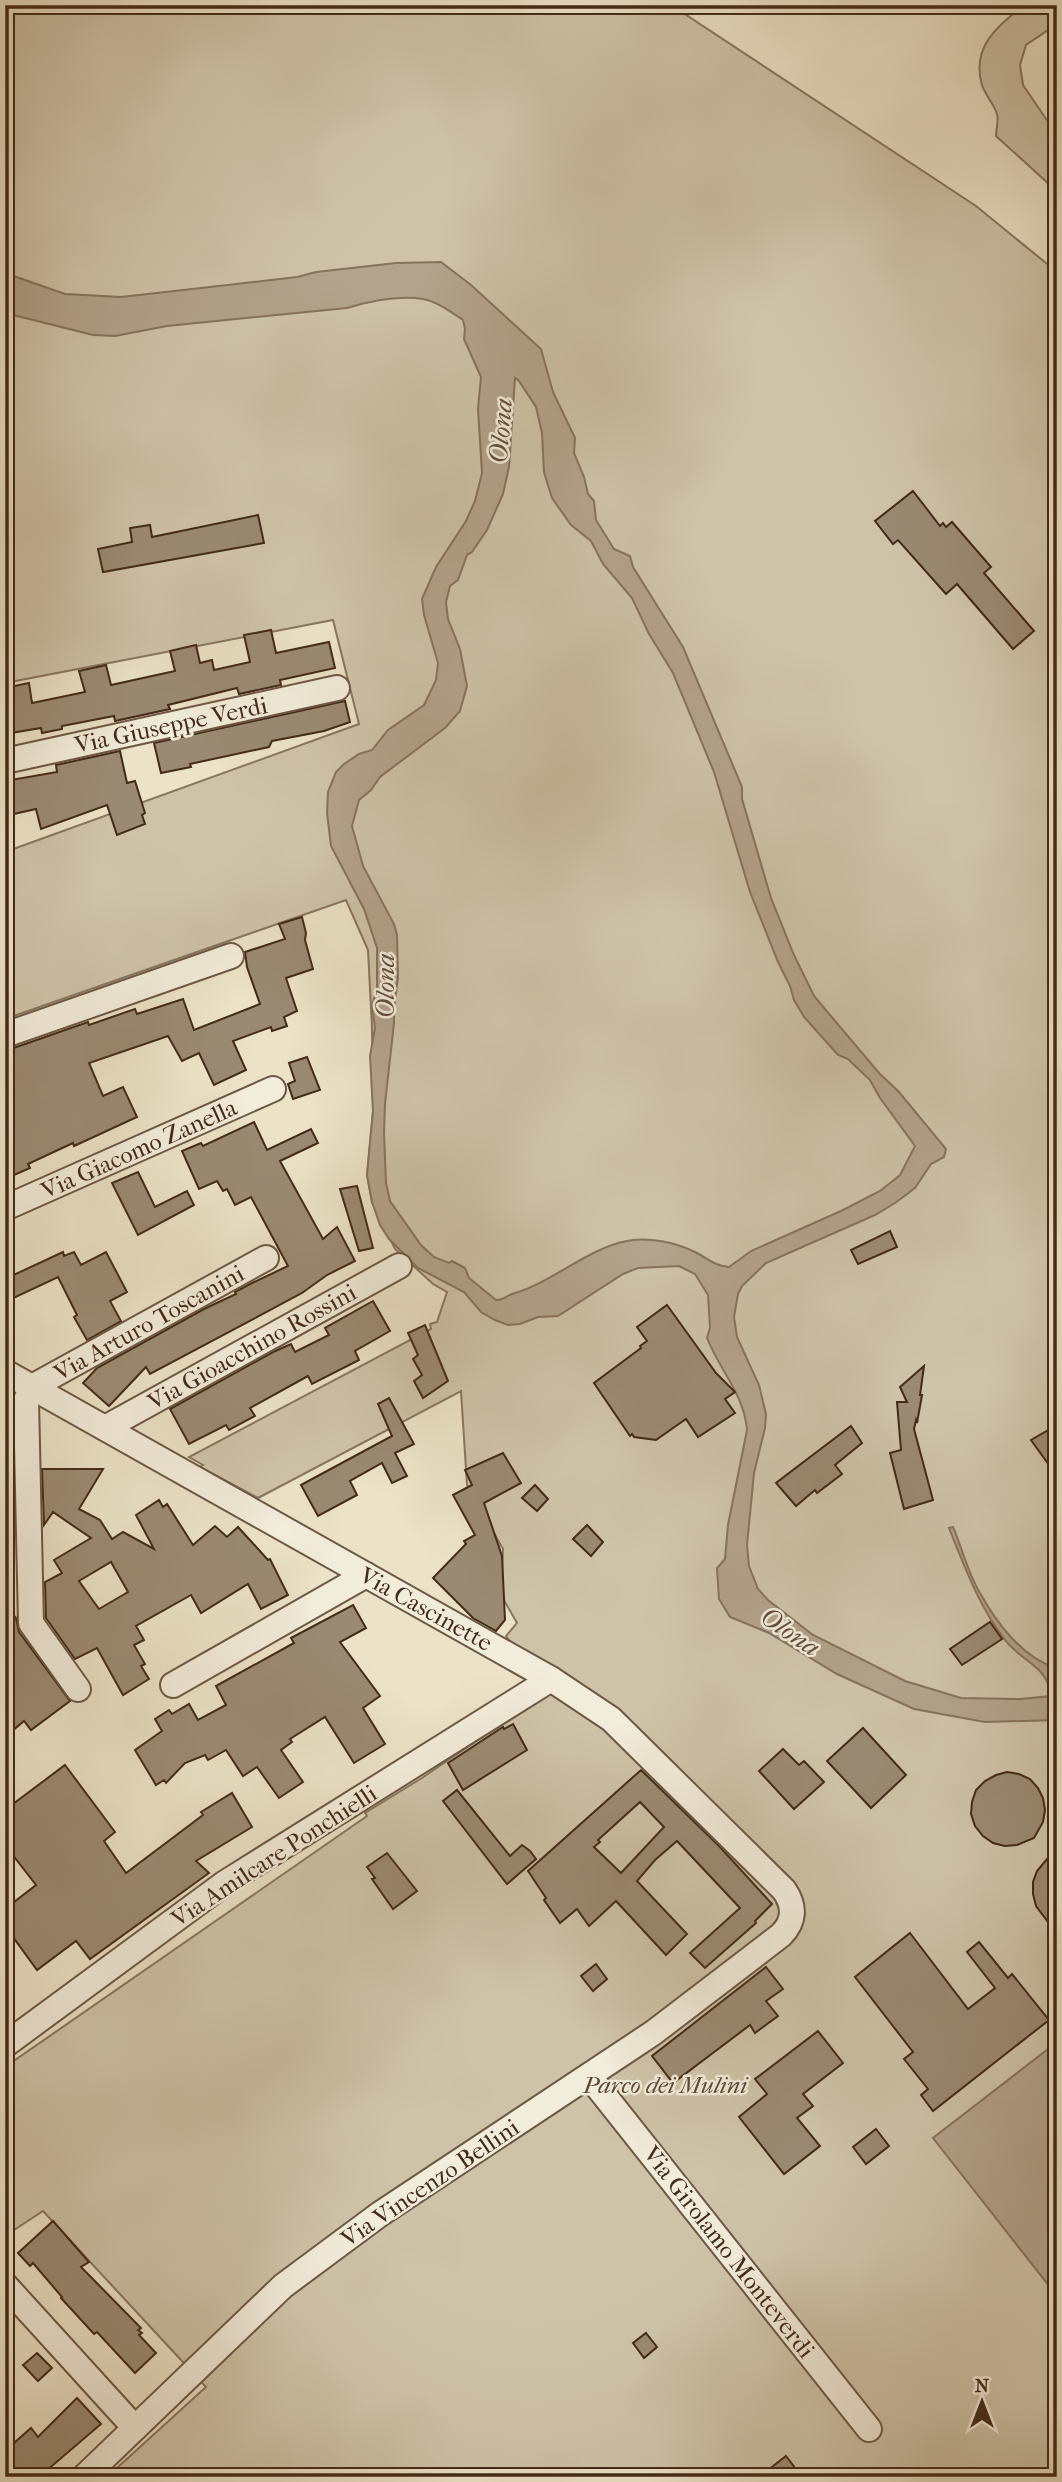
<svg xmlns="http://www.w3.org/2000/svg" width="1062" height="2482" font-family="'IM FELL French Canon',serif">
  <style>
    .green { fill: #cec3a9; stroke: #887661; stroke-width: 2 }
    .water { fill: #b2a38c; stroke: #86735e; stroke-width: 2; fill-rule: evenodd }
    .building { fill: #9a8a73; stroke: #432a19; stroke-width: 2; fill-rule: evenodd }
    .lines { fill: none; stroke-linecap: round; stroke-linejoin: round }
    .minor-casing { stroke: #6d5844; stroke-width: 28 }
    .minor { stroke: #f2ecdb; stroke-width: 24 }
    .labels { text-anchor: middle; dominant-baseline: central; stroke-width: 5; stroke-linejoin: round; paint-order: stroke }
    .street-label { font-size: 24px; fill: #432a19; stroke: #f2ecdb }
    .park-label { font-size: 24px; font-style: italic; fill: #5f4936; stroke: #f2ecdb }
    .water-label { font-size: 26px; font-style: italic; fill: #644e3c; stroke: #f2ecdb }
  </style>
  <rect width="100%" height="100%" fill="#ebe2c7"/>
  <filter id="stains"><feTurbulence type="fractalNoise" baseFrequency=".00286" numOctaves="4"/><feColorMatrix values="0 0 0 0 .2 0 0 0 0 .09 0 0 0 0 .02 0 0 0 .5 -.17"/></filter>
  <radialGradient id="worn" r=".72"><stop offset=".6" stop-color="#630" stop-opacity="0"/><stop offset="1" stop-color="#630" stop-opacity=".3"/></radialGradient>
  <g class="green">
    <polygon points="5,5 671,5 976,206 1057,272 1057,2477 107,2477 206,2387 43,2211 5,2236 5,2067 367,1816 365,1813 422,1778 536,1700 533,1672 506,1636 517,1623 501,1595 503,1549 467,1485 461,1391 258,1498 200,1467 203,1465 189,1457 431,1329 430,1324 437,1322 447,1292 433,1284 395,1249 372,1202 367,1175 373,1111 372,1027 368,950 346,900 5,1019 5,852 359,724 333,620 5,683"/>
    <path d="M1025,5h32v19l-31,21 -6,20 3,20 34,50v59l-6,-8 -55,-50c0,-6 3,-16 1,-22 -3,-10 -12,-19 -15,-29 -11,-37 15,-60 43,-80z"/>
  </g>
  <g class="water">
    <path d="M441,262l30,23 70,64 12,43 22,46 -1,15 10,24 4,17 6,7 2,19 18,29 16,7 3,11 50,80 59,140v12l29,99 23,57 20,41 65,77 20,19 47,57 -2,8 -13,7 -16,24 -20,15 -20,12 -109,48 -24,23 -4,8 -4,23 3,20 22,48 7,29 -1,14 -11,45 -7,72 2,21 9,23 10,11 45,35 92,46 56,17 59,1 31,-3c-3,-30 -28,-33 -46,-56 -26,-34 -40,-72 -56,-112l4,-1c9,21 15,46 27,66 16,29 43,66 77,75v52l-72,2 -71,-13 -77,-35 -68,-41 -39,-16 -11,-18 -2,-31 8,-9 3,-34 19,-95c-3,-36 -27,-59 -40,-92l3,-10 -2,-33 -13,-21 -16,-8 -41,2 -15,6 -65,42 -20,1 -18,7 -12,1 -13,-5 -14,-8 -17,-20 -46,-24 -29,-29 -9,-14 -8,-23 -5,-27 6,-64 -3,-55 5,-28 -3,-22 5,-19v-39l-13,-39 -33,-63 -4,-33 1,-21 8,-20 8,-8 15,-10 13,-4 16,-20 36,-25 12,-25 2,-17 -14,-48 -2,-16 14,-32 30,-46 9,-20 7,-28 -4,-64 3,-32 -17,-38 1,-10 -2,-9c-12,-8 -25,-18 -40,-21 -25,-4 -53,2 -76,9l-180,18 -52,10 -22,-1 -88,-22v-40l60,21 56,3 176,-20 19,-5 80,-9zM515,378l4,3 17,26 6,26 2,39 8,26 19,27 20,16 12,23 29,34 17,36 24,39 41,99 36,120 28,70 12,24 4,14 10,17 34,38 10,4 22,21 10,18 35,48 -15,29 -20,16 -39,20 -90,40 -22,16c-14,-1 -22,-9 -34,-15 -20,-10 -46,-15 -68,-11 -38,7 -73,40 -112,52 -8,2 -11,7 -19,7l-27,-22 -4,-10 -13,-7 -3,2 -15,-6 -13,-12 -31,-44 -4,-18 -2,-50 1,-29 9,-81v-15l4,-31 -1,-42 -3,-11 -31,-58 -11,-40 7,-26 12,-10 9,-13 65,-49 15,-17 7,-25 -7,-37 -12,-30 -2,-17 4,-16 8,-6 9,-25 5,-3 15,-22 16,-36 6,-27z"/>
    <polygon points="1057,2042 1057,2296 933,2138"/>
  </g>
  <g class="building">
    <polygon points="913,491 940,526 943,523 946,527 952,522 991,567 984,573 1034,631 1013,649 957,584 946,594 898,540 893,544 875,521"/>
    <polygon points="258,515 264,543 103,572 98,549 132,542 130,528 150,525 152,537"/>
    <polygon points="271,630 276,653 329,642 335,668 280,680 281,685 239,694 237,688 168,705 170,709 115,721 114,716 62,726 62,729 42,733 41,728 5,734 5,688 29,683 32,703 85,692 79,671 106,665 111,685 175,671 170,651 196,645 200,663 212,660 214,670 250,662 244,635"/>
    <polygon points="345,701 350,722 324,731 272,741 269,747 190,764 191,767 161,773 154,743"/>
    <polygon points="120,751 127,783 135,781 145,813 142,815 145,824 117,835 107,805 41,829 36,809 5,816 5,781 57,772 56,765"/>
    <polygon points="302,917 306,933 305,940 313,969 286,978 297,1011 284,1017 287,1026 272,1031 271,1027 233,1041 246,1070 214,1085 199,1053 182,1061 168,1036 89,1063 103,1096 123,1087 137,1117 74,1146 73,1143 28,1164 30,1168 5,1179 5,1051 88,1022 89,1025 135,1009 137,1014 183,999 194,1030 260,1004 247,967 245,952 285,939 279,924"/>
    <polygon points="307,1057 320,1090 293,1099 288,1084 295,1081 289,1063"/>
    <polygon points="254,1122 267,1150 311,1129 318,1143 280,1161 323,1239 337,1227 355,1261 327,1275 302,1293 150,1374 146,1367 109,1406 83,1383 97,1368 204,1309 236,1294 235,1292 252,1283 288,1266 251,1197 235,1205 227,1189 223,1191 217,1181 199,1189 182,1151 201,1143 203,1146"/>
    <polygon points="138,1172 155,1207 187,1191 194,1205 138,1235 112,1183"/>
    <polygon points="357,1186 373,1248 359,1251 340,1189"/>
    <polygon points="890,1231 897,1247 858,1264 851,1250"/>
    <polygon points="63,1252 64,1256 74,1252 81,1265 106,1252 127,1292 110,1301 121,1321 87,1340 74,1317 77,1315 58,1277 5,1302 5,1279"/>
    <polygon points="373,1301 390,1331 355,1351 359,1360 312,1384 308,1376 250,1408 255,1416 229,1430 226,1425 189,1444 170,1409 273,1352 291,1344 295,1352 329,1335 325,1328"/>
    <polygon points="667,1305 716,1373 735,1392 725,1399 735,1413 698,1437 686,1419 656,1440 634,1437 632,1434 630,1436 594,1383 641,1348 640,1346 647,1341 637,1327"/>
    <polygon points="425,1325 448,1381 423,1398 414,1381 422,1375 413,1359 418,1355 408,1333"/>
    <polygon points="924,1366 920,1395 922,1395 917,1423 916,1420 914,1429 933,1500 904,1509 890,1453 901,1450 897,1402 907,1402 900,1387"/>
    <polygon points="389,1398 414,1444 395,1453 407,1476 392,1483 382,1463 350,1481 357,1495 318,1516 301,1485 392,1436 378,1404"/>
    <polygon points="1057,1425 1057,1476 1031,1440"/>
    <polygon points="851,1426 862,1443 835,1465 842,1474 817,1493 815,1490 796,1506 776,1483"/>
    <polygon points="503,1453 521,1483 484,1503 502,1556 505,1620 496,1631 473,1618 433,1578 466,1544 464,1541 475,1535 453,1495 472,1485 465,1470"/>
    <path d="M42,1469h61l-24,40 21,11 12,19 11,-7 31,17 -18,-34 23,-15 4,7 4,-3 26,41 22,-19 12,11 11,-10 30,33 2,-1 18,36 -27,14 -13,-25 -47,29 -10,-18 -55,31 8,14 -10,5 11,19 -4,2 8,13 -26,16 -26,-47 -22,11 -29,-41 -1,-36 17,-9 -8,-13 37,-22 -38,-26 -9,13zM111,1562l17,30 -29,17 -20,-28z"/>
    <polygon points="535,1485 548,1499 537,1511 522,1498"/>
    <polygon points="587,1525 603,1542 591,1556 573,1539"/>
    <polygon points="5,1604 16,1618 19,1632 70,1701 31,1730 24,1721 5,1737"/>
    <polygon points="353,1605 366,1628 340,1642 380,1696 363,1708 385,1744 354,1763 325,1717 290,1739 292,1742 281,1750 303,1782 279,1798 257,1767 243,1776 226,1750 208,1760 205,1755 185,1763 166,1783 164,1780 156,1785 135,1750 162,1731 155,1719 169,1710 172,1714 189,1704 198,1720 226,1705 216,1686 294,1643 291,1638"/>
    <polygon points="990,1622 1002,1639 962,1665 950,1649"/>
    <polygon points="513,1724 527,1750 463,1790 448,1763 503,1727 504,1729"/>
    <polygon points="863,1728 906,1775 871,1808 827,1761"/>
    <polygon points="783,1749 799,1765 804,1761 824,1782 794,1809 759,1771"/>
    <polygon points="65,1765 115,1832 104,1841 126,1873 203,1815 201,1812 232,1793 252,1827 196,1861 209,1873 90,1959 76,1941 37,1970 5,1926 5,1909 36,1885 5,1845 5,1810"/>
    <path d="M641,1770l78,76 53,58 -17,17 1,2 -51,45 -15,-15 50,-45 -63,-67 -22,19 -18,21 50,53 -21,21 -50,-54 -27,25 -12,-17 -17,14 -16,-23 2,-2 -18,-27zM640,1802l24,25 -43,46 -27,-26 6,-5 -2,-2z"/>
    <polygon points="1007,1772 1019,1774 1030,1779 1038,1788 1043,1798 1045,1810 1043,1822 1034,1838 1017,1845 1005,1846 993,1843 983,1836 975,1826 971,1814 972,1802 976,1790 985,1781 996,1775"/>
    <polygon points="457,1790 510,1856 522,1845 530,1851 536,1859 507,1884 443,1801"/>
    <polygon points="1057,1847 1057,1934 1036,1906 1033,1894 1033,1882 1037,1871"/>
    <polygon points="387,1853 417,1891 393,1909 372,1879 375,1878 367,1867"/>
    <polygon points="910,1933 968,2009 995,1988 967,1952 979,1942 1008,1978 1012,1974 1049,2020 933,2111 921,2095 928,2089 904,2059 913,2052 855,1977"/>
    <polygon points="596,1964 607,1979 593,1991 581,1976"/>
    <polygon points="766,1967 783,1989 766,2001 778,2016 755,2033 750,2025 673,2083 652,2056"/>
    <polygon points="818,2031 843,2063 803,2094 813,2106 797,2118 820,2146 784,2174 739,2117 767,2094 755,2079"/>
    <polygon points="876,2129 889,2146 866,2164 853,2147"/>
    <polygon points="53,2221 89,2262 81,2267 141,2328 138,2330 142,2333 139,2335 156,2353 135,2373 97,2332 94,2334 61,2298 62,2297 33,2263 30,2266 18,2253"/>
    <polygon points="646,2333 657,2347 644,2358 633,2343"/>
    <polygon points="37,2353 52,2368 38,2381 23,2365"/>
    <polygon points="77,2398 101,2424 39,2477 13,2477 5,2468 5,2451 31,2428 38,2437"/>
    <polygon points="786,2456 802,2477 759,2477"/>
  </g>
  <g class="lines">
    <g class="minor-casing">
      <g id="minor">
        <polyline points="5,761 337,688"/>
        <polyline points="5,1035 231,956"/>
        <polyline points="5,1208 273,1089"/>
        <path d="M5,1372l546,307 60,40 173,171c11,16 11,31 -3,45l-128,98 -273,181 -97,72 -199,191"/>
        <polyline points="105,1428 399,1266"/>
        <polyline points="173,1685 366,1575"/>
        <polyline points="78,1689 31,1623 26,1400 32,1387 266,1258"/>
        <polyline points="5,2045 225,1883 551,1679"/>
        <polyline points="589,2076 869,2429"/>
        <polyline points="5,2285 135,2428"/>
      </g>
    </g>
    <use href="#minor" class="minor"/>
  </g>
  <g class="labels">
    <g class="street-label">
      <text transform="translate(171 725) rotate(-12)">Via Giuseppe Verdi</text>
      <text transform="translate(139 1149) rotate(-24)">Via Giacomo Zanella</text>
      <text transform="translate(149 1323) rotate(-29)">Via Arturo Toscanini</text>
      <text transform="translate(252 1347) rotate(-29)">Via Gioacchino Rossini</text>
      <text transform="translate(426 1609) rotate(29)">Via Cascinette</text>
      <text transform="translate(274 1856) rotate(-33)">Via Amilcare Ponchielli</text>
      <text transform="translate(430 2183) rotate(-34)">Via Vincenzo Bellini</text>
      <text transform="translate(729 2252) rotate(52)">Via Girolamo Monteverdi</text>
    </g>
    <g class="park-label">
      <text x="665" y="2085">Parco dei Mulini</text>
    </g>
    <g class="water-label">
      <text transform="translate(501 431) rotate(-85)">Olona</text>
      <text transform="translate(385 986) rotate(-90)">Olona</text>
      <text transform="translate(790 1632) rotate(34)">Olona</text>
    </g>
  </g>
  <rect width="1062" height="2482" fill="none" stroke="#ebe2c7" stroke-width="28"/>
  <rect x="7" y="7" width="1048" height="2468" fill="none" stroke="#432a19" stroke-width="3.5"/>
  <rect x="14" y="14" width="1034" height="2454" fill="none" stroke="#432a19" stroke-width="2"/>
  <g transform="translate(982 2402)" stroke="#f2ecdb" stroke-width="5" paint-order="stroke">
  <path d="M0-5L12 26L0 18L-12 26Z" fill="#432a19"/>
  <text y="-10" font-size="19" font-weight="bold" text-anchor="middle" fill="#432a19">N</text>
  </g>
  <rect width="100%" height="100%" filter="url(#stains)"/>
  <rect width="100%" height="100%" fill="url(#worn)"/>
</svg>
